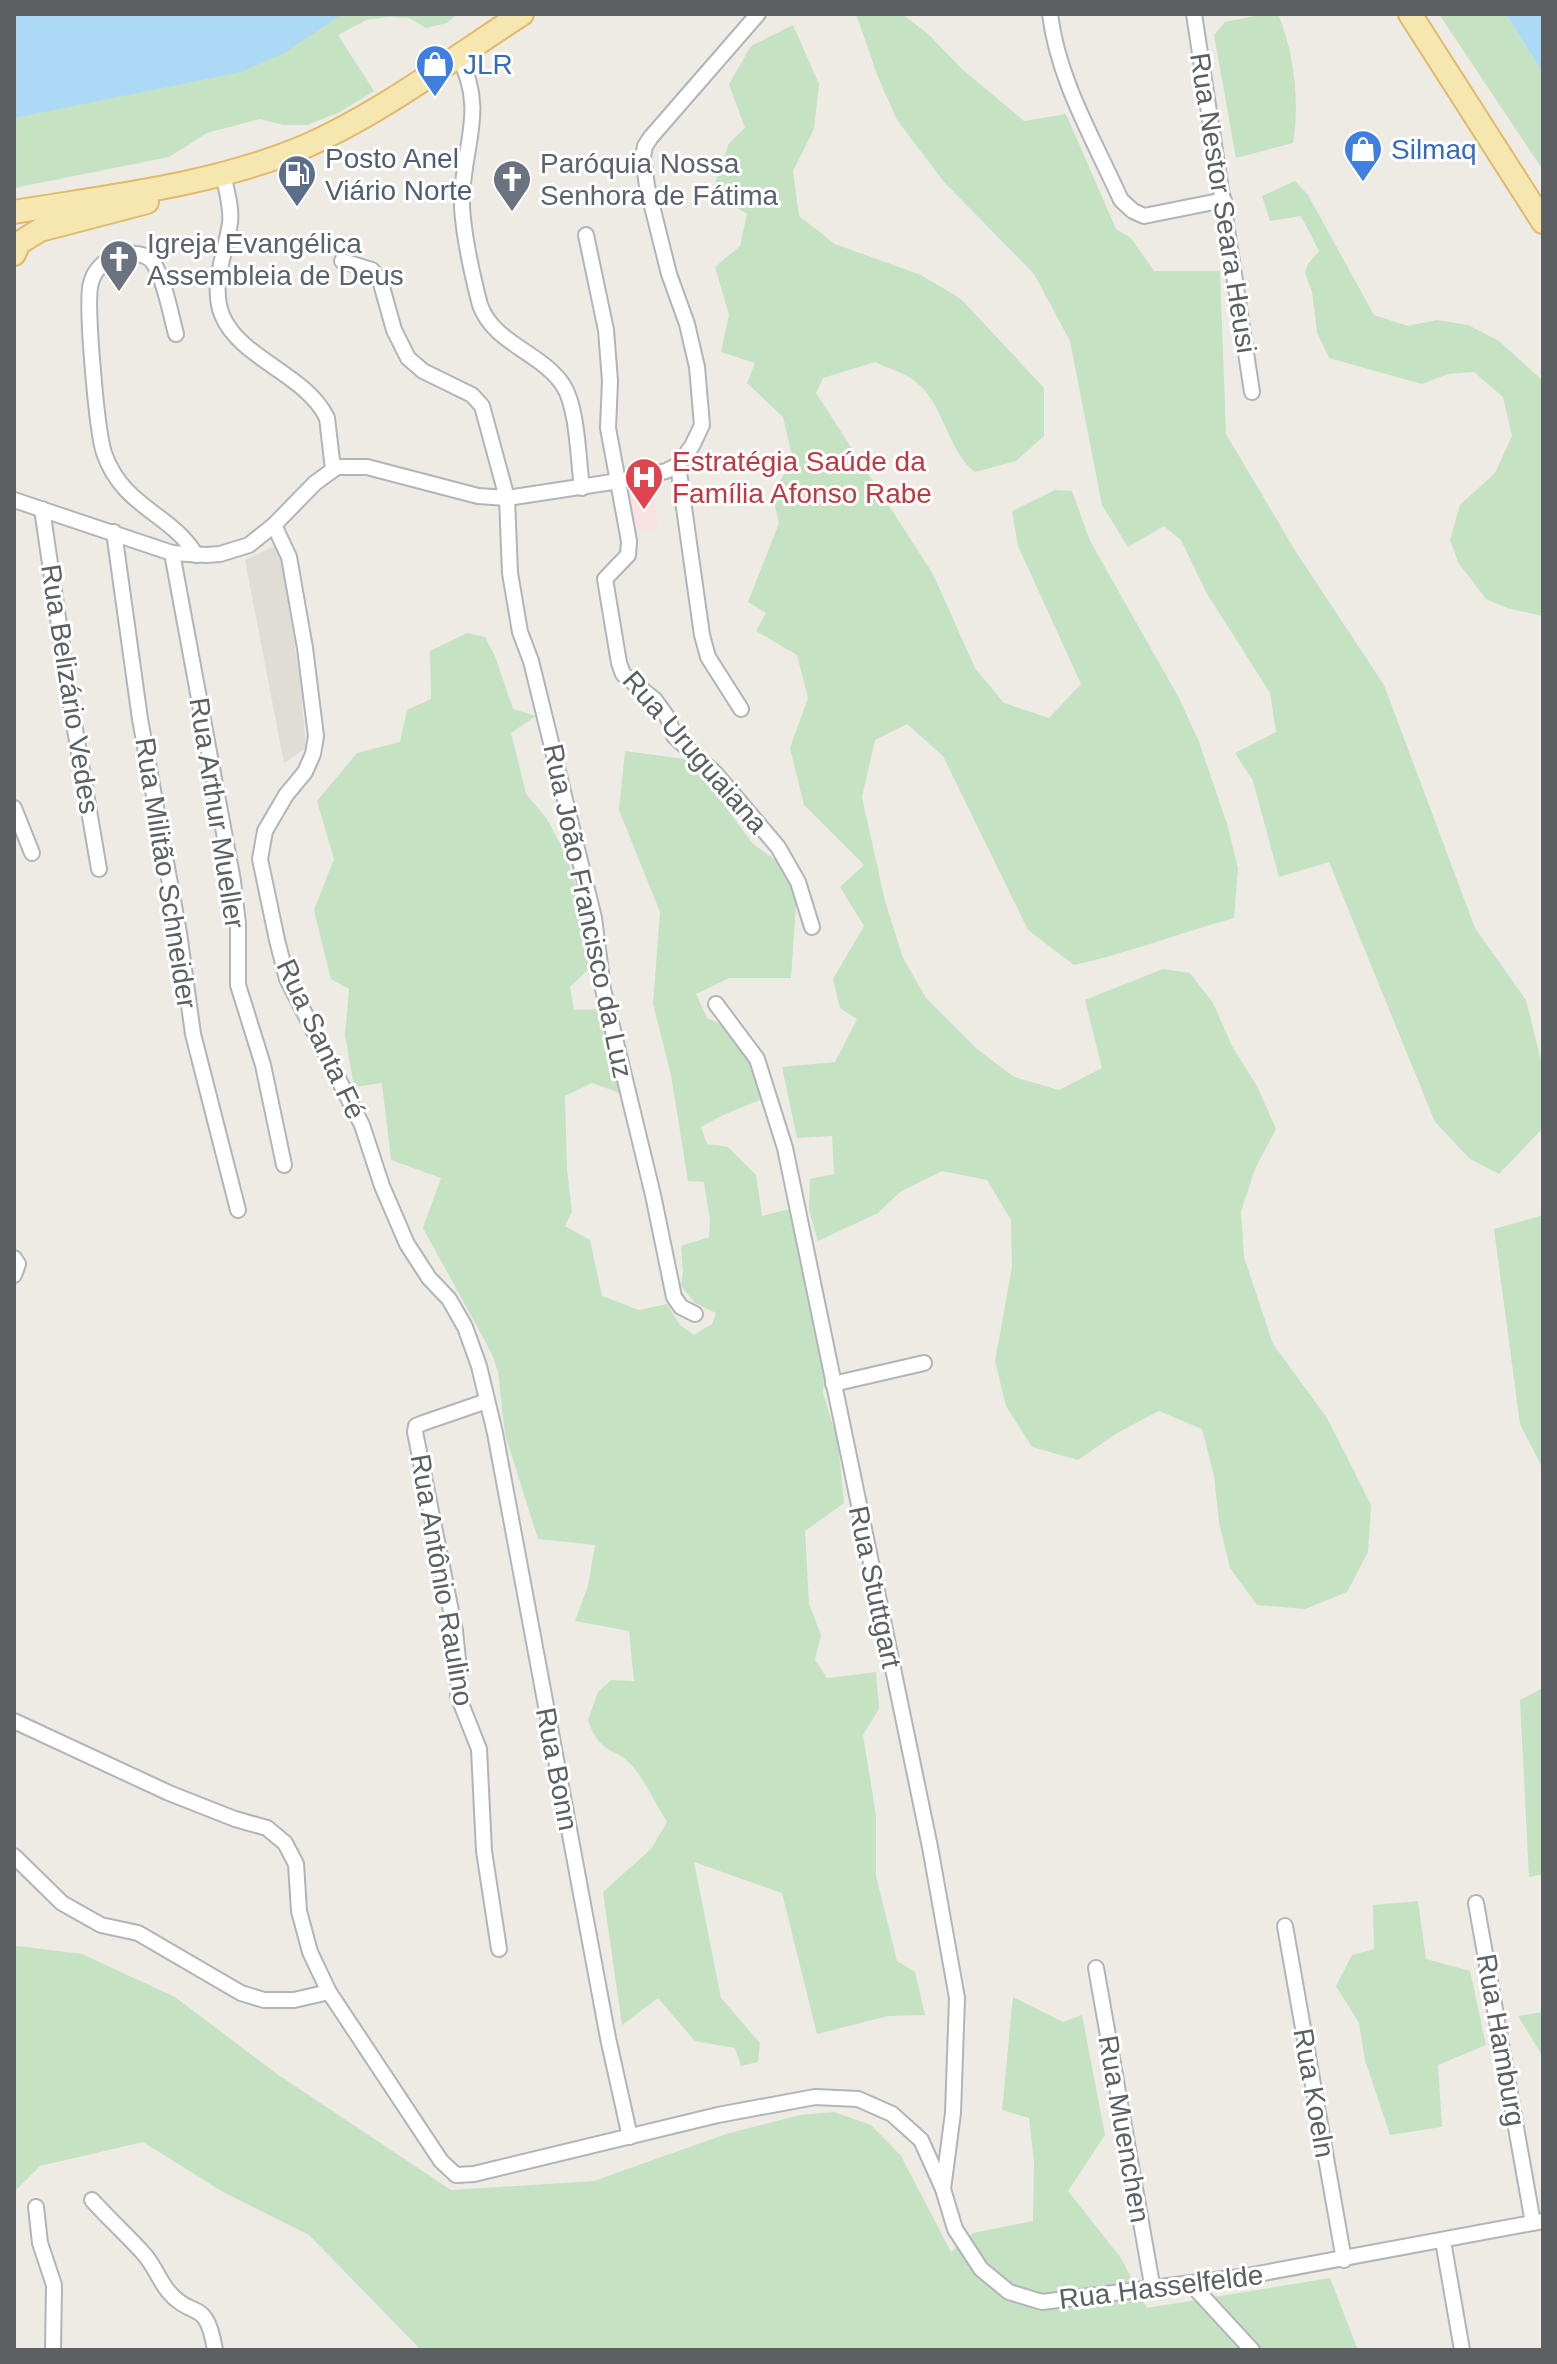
<svg xmlns="http://www.w3.org/2000/svg" width="1557" height="2364" font-family="Arial,sans-serif">
  <style>
    .education { fill: #e0dcd6 }
    .medical { fill: #f8e3e2 }
    .green { fill: #c5e2c3 }
    .water { fill: #acd9f5 }
    .lines { fill: none; stroke-linecap: round; stroke-linejoin: round }
    .street-casing { stroke: #b1b5b8; stroke-width: 18 }
    .primary-casing { stroke: #e1ba69; stroke-width: 26 }
    .street { stroke: #fff; stroke-width: 14 }
    .primary { stroke: #f6e7b0; stroke-width: 22 }
    .labels { text-anchor: middle; dominant-baseline: central; stroke-width: 6; stroke-linejoin: round; paint-order: stroke }
    .shop-label { font-size: 28px; fill: #366cbe; stroke: #fff; text-anchor: start }
    .service-label { font-size: 28px; fill: #4e5e75; stroke: #fff; text-anchor: start }
    .worship-label { font-size: 28px; fill: #5b616d; stroke: #fff; text-anchor: start }
    .street-label { font-size: 28px; fill: #5c6063; stroke: #fff }
    .health-label { font-size: 28px; fill: #be3a42; stroke: #fff; text-anchor: start }
  </style>
  <rect width="100%" height="100%" fill="#edebe4"/>
  <polygon class="education" points="279,544 300,680 306,748 284,763 245,560"/>
  <polygon class="medical" points="652,489 659,528 635,532 628,493"/>
  <g class="green">
    <polygon points="342,14 455,16 447,23 426,28 409,18 389,17 366,20 338,35 374,91 340,112 307,125 283,125 260,119 207,133 169,157 14,188 14,118"/>
    <polygon points="856,14 902,14 928,34 962,69 1024,121 1066,114 1116,229 1131,238 1154,271 1220,271 1226,434 1296,552 1384,685 1475,928 1526,1000 1543,1068 1543,1128 1499,1174 1470,1159 1435,1122 1329,862 1279,877 1253,781 1235,753 1276,732 1270,693 1206,592 1181,540 1164,526 1128,547 1102,505 1070,341 1034,274 944,182 897,120 878,77"/>
    <path d="M1265,14h13c16,38 22,88 15,129l-57,15 -22,-123 11,-13z"/>
    <polygon points="1439,14 1506,14 1543,73 1543,170"/>
    <path d="M793,25l26,59 -5,45 -21,42 6,45 36,28 86,31 40,24 83,89v48l-28,25 -41,11c-26,-18 -31,-68 -59,-90 -11,-9 -28,-14 -41,-20l-52,16 -7,15 117,181 42,94 29,35 45,15 32,-34 -63,-138 -6,-35 43,-21 17,1 18,50 89,157 20,44 28,82 11,44 -4,50c-54,15 -106,35 -160,47l-46,-35 -85,-174 -36,-32 -32,16 -13,57 23,104 18,57 23,40 51,51 37,28 45,13 43,-22 -17,-68 78,-31 27,4 23,30 19,43 25,40 19,43 -21,40 -14,42 3,46 29,87 54,74 44,87 -3,47 -21,40 -42,17 -48,-4 -27,-37 -11,-46 -5,-46 -12,-47 -43,-18 -42,22 -39,27 -46,-13 -26,-41 -11,-45 17,-94 -1,-47 -24,-40 -45,-9 -42,21 -22,21 -60,28 -9,-31 1,-31 24,-5 -2,-38 -35,2 -15,-71 53,-5 22,-43 -17,-11 -7,-29 31,-53 -24,-39 24,-22 -60,-60 -14,-57 18,-50 -11,-43 -41,-24 10,-18 -18,-11 31,-79 -7,-28 21,-36 -10,-42 -36,-34 8,-20 -34,-11 8,-37 -14,-48 25,-21 7,-32 -35,-22 17,-49 16,-15 -16,-44 22,-38z"/>
    <polygon points="1295,181 1308,195 1374,315 1408,326 1437,320 1468,325 1499,341 1543,381 1543,616 1507,608 1486,599 1458,562 1450,540 1460,505 1495,473 1512,436 1503,397 1474,372 1448,374 1422,384 1329,358 1317,332 1312,292 1305,273 1308,264 1319,251 1301,216 1270,221 1262,196"/>
    <path d="M467,633l18,4 10,19 18,53 23,7 -25,17 15,61 21,25 18,34 21,62 5,52 -21,20 4,23 24,-1 25,85 -31,-11 -27,13 2,73 5,43 -7,14 25,14 12,56 37,14 28,-6 13,21 14,10 18,-11 4,-11 -21,-10 -14,-17 2,-14 -2,-26 28,-9 1,-17 -6,-38 -16,-1 -17,-106 -18,-71 7,-92 -41,-102 6,-59 60,8 24,26 44,59 31,22 12,38 -5,74h-62l-33,16 11,24c38,15 48,43 60,79l-44,18 -22,12 6,17 21,3 28,28 6,41 28,-7 9,31 8,53 18,69 -2,31 15,49 6,61 -39,28 4,73 12,31 -6,25 12,18 49,-6 3,37 -16,26 13,80v61l21,85 18,11 10,43 -37,1 -71,18 -35,-141 -88,-31 27,136 39,45 -2,19 -17,4 -6,-18 -40,-7 -37,-43 -36,27 -19,-133 48,-43 16,-27c-11,-17 -20,-38 -33,-54 -17,-22 -34,-11 -46,-48l10,-28 13,-12 23,1 -5,-50 -54,-10 13,-35 7,-41 -57,-6 -33,-105 -7,-62 -6,-18 -69,-126 18,-50 -50,-18 -9,-77 -28,4 -9,-52 4,-46 -18,-10 -17,-69 20,-51 -17,-58 40,-48 43,-11 7,-32 24,-11 -1,-48z"/>
    <polygon points="1543,1213 1543,1469 1520,1424 1494,1229 1540,1216"/>
    <polygon points="1543,1688 1543,1874 1529,1877 1520,1700"/>
    <polygon points="1418,1901 1426,1959 1470,1971 1486,2045 1438,2065 1442,2127 1390,2135 1365,2060 1359,2023 1336,1986 1352,1955 1374,1949 1373,1905"/>
    <polygon points="18,1946 82,1954 175,1997 277,2074 451,2190 594,2181 726,2134 800,2115 834,2112 871,2125 901,2156 951,2252 973,2233 1033,2221 1034,2162 1029,2118 1002,2110 1013,1997 1063,2022 1082,2015 1105,2135 1068,2191 1121,2258 1147,2308 1330,2278 1358,2350 421,2350 309,2235 223,2192 143,2142 40,2166 14,2192 14,1947"/>
    <polygon points="1543,2012 1543,2057 1518,2016"/>
  </g>
  <g class="water">
    <polygon points="14,14 342,14 284,53 241,72 14,118"/>
    <polygon points="1506,14 1543,14 1543,73"/>
  </g>
  <g class="lines">
    <g class="street-casing">
      <g id="street">
        <path d="M1050,14c8,66 44,126 71,186l12,11 11,5 80,-16"/>
        <polyline points="1194,14 1252,392"/>
        <path d="M458,55c31,58 2,95 4,152 2,33 10,67 18,98 14,39 61,47 83,80 15,23 15,75 19,103"/>
        <path d="M223,174c3,15 9,33 7,49 -4,29 -20,62 -8,92 18,44 84,59 105,103l6,51"/>
        <polyline points="586,235 606,330 610,381 608,428 629,541 628,555 605,579 619,663 623,674 655,700 668,718 674,736 716,774 778,847 798,882 812,927"/>
        <polyline points="342,261 372,270 380,280 394,330 408,358 423,371 472,395 482,406 507,498 510,573 520,632 531,661 594,918 603,989 653,1195 674,1297 681,1307 695,1314"/>
        <path d="M176,334c-5,-18 -13,-63 -26,-75 -11,-8 -24,-5 -35,-2 -12,4 -21,14 -24,26 -6,18 6,149 13,170 19,55 67,60 92,102"/>
        <polyline points="678,465 702,635 708,657 741,709"/>
        <polyline points="14,500 172,553 206,555 220,554 249,545 274,525 315,483 337,467 367,467 478,496 507,498 632,479 666,471 678,465 692,446 702,425 697,367 687,324 669,274 647,186 643,157 645,146 651,137 758,14"/>
        <polyline points="42,509 70,700 99,869"/>
        <polyline points="274,525 289,557 305,648 316,736 313,754 305,772 286,795 265,831 260,859 277,940 287,979 362,1125 382,1186 407,1244 429,1278 449,1299 465,1327 479,1366 495,1433 608,2038 630,2137"/>
        <polyline points="114,532 140,719 179,933 193,1034 238,1210"/>
        <polyline points="172,553 233,881 238,924 238,985 263,1065 284,1165"/>
        <polyline points="14,808 32,853"/>
        <polyline points="716,1004 757,1059 785,1148 930,1847 957,1998 953,2113 943,2189"/>
        <polyline points="14,1258 18,1264 14,1275"/>
        <polyline points="833,1384 924,1363"/>
        <polyline points="487,1401 423,1423 416,1426 415,1432 455,1631 459,1669 458,1696 479,1749 484,1851 499,1949"/>
        <polyline points="14,1721 169,1793 235,1819 267,1828 285,1843 296,1864 299,1911 310,1952 329,1992 441,2161 456,2175 474,2174 718,2115 815,2097 858,2099 892,2114 921,2140 943,2189 955,2229 981,2269 1009,2292 1042,2302 1247,2276 1543,2221"/>
        <polyline points="14,1856 62,1903 101,1925 138,1933 241,1993 264,2000 294,2000 329,1992"/>
        <polyline points="1476,1903 1533,2223"/>
        <polyline points="1285,1926 1344,2260"/>
        <polyline points="1096,1968 1153,2290"/>
        <path d="M92,2200c17,19 36,36 52,54 10,11 15,26 24,37 25,30 38,5 47,59"/>
        <polyline points="36,2207 40,2243 54,2285 53,2350"/>
        <polyline points="1443,2241 1462,2350"/>
        <polyline points="1192,2285 1252,2350"/>
      </g>
    </g>
    <g class="primary-casing">
      <g id="primary">
        <polyline points="1410,14 1543,222"/>
        <path d="M14,212c97,-16 199,-27 290,-65 76,-33 148,-88 218,-133"/>
        <polyline points="14,254 19,243 40,230 147,202"/>
      </g>
    </g>
    <use href="#street" class="street"/>
    <use href="#primary" class="primary"/>
  </g>
  <defs>
    <g id="shop-pin" transform="scale(2)"><path d="M0 17L-7.5 6A9.5 9.5 0 1 1 7.5 6Z" fill="#3f7fe0" stroke="#fff"/><path d="M-5-2.5h2.3a2.7 3.5 0 0 1 5.4 0H5L5.5 6h-11ZM-1.5-2.5h3a1.5 2.3 0 0 0-3 0Z" fill="#fff"/></g>
    <g id="fuel-pin" transform="scale(2)"><path d="M0 17L-7.5 6A9.5 9.5 0 1 1 7.5 6Z" fill="#5c6f8a" stroke="#fff"/><path d="M-5.5-6h7V0h2V4h1.3V-2.5L3-4.5l.8-.8L6-3V5H2.5V1h-1V6h-7ZM-4.2-4.7v3.2H.2V-4.7Z" fill="#fff"/></g>
    <g id="church-pin" transform="scale(2)"><path d="M0 17L-7.5 6A9.5 9.5 0 1 1 7.5 6Z" fill="#6b7280" stroke="#fff"/><path d="M-1.2-6h2.4v3.5h3.3v2.4h-3.3V6h-2.4V-.1h-3.3v-2.4h3.3Z" fill="#fff"/></g>
    <g id="hospital-pin" transform="scale(2)"><path d="M0 17L-7.5 6A9.5 9.5 0 1 1 7.5 6Z" fill="#e0444e" stroke="#fff"/><path d="M-5-5h3v3.5h4V-5h3V5h-3V1.5h-4V5h-3Z" fill="#fff"/></g>
  </defs>
  <g fill-rule="evenodd">
    <use href="#shop-pin" x="435" y="64"/>
    <use href="#shop-pin" x="1363" y="149"/>
    <use href="#fuel-pin" x="297" y="174"/>
    <use href="#church-pin" x="512" y="179"/>
    <use href="#church-pin" x="119" y="259"/>
    <use href="#hospital-pin" x="644" y="477"/>
  </g>
  <g class="labels">
    <g class="shop-label">
      <text x="463" y="64">JLR</text>
      <text x="1391" y="149">Silmaq</text>
    </g>
    <g class="service-label">
      <text x="325" y="158">Posto Anel<tspan x="325" dy="32">Viário Norte</tspan></text>
    </g>
    <g class="worship-label">
      <text x="540" y="163">Paróquia Nossa<tspan x="540" dy="32">Senhora de Fátima</tspan></text>
      <text x="147" y="243">Igreja Evangélica<tspan x="147" dy="32">Assembleia de Deus</tspan></text>
    </g>
    <g class="street-label">
      <text transform="translate(1223 203) rotate(81)">Rua Nestor Seara Heusi</text>
      <text transform="translate(70 689) rotate(81)">Rua Belizário Vedes</text>
      <text transform="translate(695 752) rotate(49)">Rua Uruguaiana</text>
      <text transform="translate(217 813) rotate(81)">Rua Arthur Mueller</text>
      <text transform="translate(166 873) rotate(81)">Rua Militão Schneider</text>
      <text transform="translate(588 911) rotate(78)">Rua João Francisco da Luz</text>
      <text transform="translate(321 1039) rotate(65)">Rua Santa Fé</text>
      <text transform="translate(442 1580) rotate(80)">Rua Antônio Raulino</text>
      <text transform="translate(875 1587) rotate(78)">Rua Stuttgart</text>
      <text transform="translate(557 1769) rotate(79)">Rua Bonn</text>
      <text transform="translate(1501 2040) rotate(80)">Rua Hamburg</text>
      <text transform="translate(1314 2093) rotate(80)">Rua Koeln</text>
      <text transform="translate(1124 2129) rotate(80)">Rua Muenchen</text>
      <text transform="translate(1161 2287) rotate(-7)">Rua Hasselfelde</text>
    </g>
    <g class="health-label">
      <text x="672" y="461">Estratégia Saúde da<tspan x="672" dy="32">Família Afonso Rabe</tspan></text>
    </g>
  </g>
  <rect width="1557" height="2364" fill="none" stroke="#5c6063" stroke-width="32"/>
</svg>
